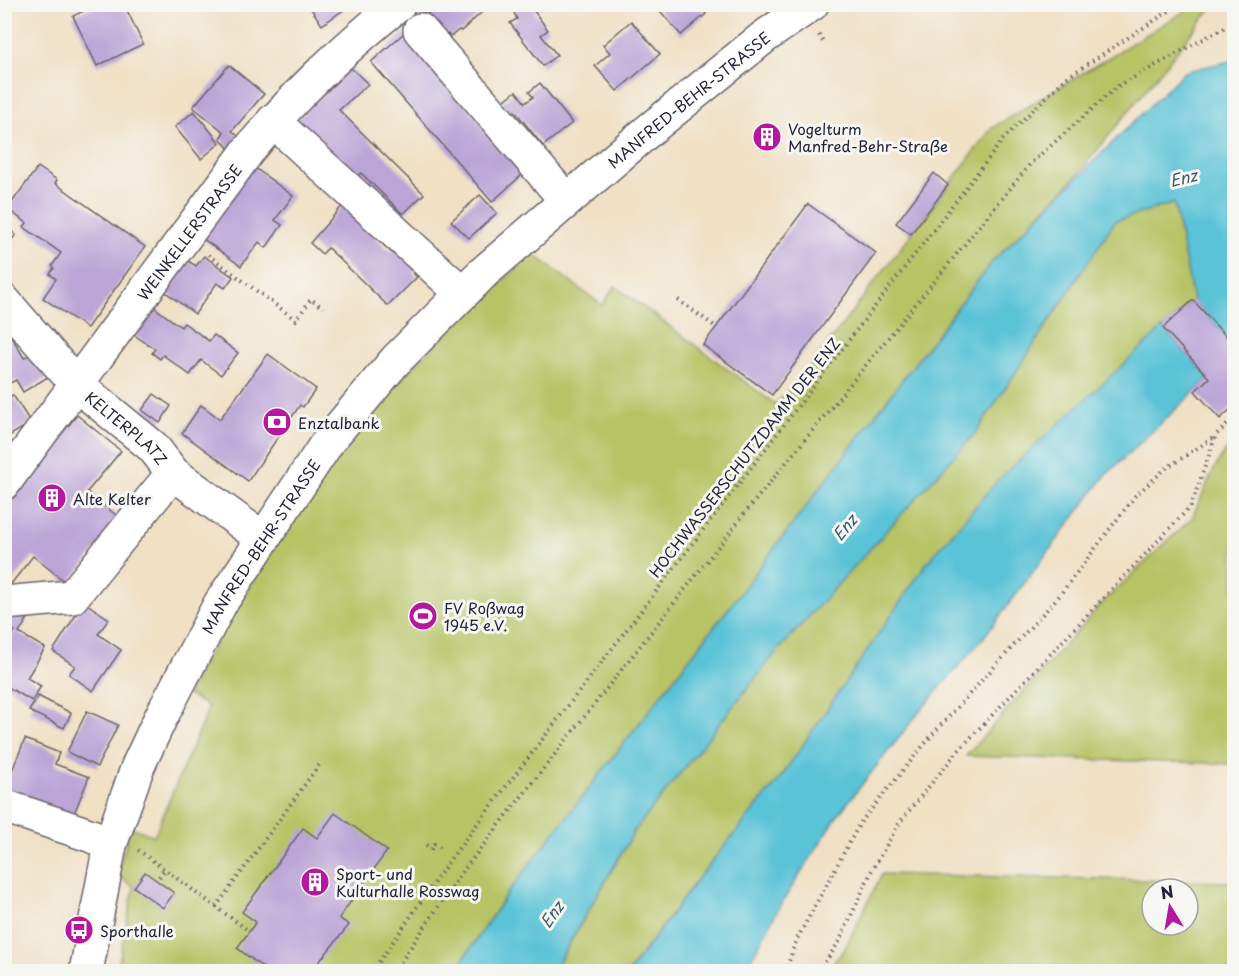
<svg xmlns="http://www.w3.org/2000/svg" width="1239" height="976" font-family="'Playpen Sans',sans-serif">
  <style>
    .green { fill: #b7c365; stroke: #6c7250; stroke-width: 1.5; fill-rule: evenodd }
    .water { fill: #5ac3d7; stroke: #3e7289; stroke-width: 1.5 }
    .building { fill: #bba5d7 }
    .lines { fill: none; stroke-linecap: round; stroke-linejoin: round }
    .minor-casing { stroke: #6a646b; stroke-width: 36 }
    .path { stroke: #6a646b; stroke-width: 4; stroke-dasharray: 1.5 4.5; stroke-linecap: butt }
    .minor { stroke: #fff; stroke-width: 33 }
    .labels { text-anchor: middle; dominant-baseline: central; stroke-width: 6; stroke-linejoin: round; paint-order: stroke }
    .street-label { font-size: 15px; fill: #22223b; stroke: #f6f6f2 }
    .poi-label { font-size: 15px; fill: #22223b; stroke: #f6f6f2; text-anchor: start }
    .water-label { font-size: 16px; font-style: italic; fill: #365a72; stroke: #f6f6f2 }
  </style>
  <rect width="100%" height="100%" fill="#f6f6f2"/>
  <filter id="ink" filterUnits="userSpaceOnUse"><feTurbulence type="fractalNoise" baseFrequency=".0167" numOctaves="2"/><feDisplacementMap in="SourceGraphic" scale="12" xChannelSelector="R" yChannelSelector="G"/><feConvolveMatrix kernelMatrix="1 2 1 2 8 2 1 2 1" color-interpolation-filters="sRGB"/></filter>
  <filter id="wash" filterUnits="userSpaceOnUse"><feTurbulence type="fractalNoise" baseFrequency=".008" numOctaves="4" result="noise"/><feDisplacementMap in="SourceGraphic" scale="24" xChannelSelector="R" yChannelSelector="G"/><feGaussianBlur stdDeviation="1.35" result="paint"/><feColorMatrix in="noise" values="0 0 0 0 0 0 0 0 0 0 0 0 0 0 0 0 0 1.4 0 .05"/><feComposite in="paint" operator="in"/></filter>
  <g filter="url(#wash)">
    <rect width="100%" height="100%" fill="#f0e0c4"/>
    <g class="green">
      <path d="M1195,5h19l-136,169 -87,89 -256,337 -229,295 -51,76h-338l17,-84 -17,-12 14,-48 23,9 55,-129 -23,-13c48,-84 98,-168 157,-245 55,-73 122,-135 190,-195l69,51 13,-19 160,118 26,-25 191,-251z"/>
      <polygon points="1174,203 1193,300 1096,392 696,881 629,971 553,972 635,830 773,656 977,431 1115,221"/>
      <polygon points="1234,437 1234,764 966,756 1104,601 1192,518 1213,471"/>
      <path d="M882,874l352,8v89h-409l18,-19zM1152,889h36v36h-36z"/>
    </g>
    <g class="water">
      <polygon points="1234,60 1234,345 1193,300 1174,203 1115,221 977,431 773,656 635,830 553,971 455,972 506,895 735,600 991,263 1184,72"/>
      <polygon points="1163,328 1209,378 1105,476 984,637 920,711 838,815 781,904 745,971 629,972 696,881 781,777 926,564 999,479"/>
    </g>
    <g id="blocks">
      <g class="building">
        <polygon points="98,4 124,4 143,44 97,66 73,16"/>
        <polygon points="308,4 352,4 322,25"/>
        <polygon points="427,4 477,4 482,12 461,31 459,30 450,37 448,34 437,42 420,20 430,12"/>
        <polygon points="510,4 548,4 534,11 548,30 541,35 557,55 543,66 510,23 517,19"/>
        <polygon points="654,4 697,4 706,14 681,35"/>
        <polygon points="631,21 660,54 617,91 595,66 610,53 603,45"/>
        <polygon points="404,33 524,173 492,202 371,62"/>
        <polygon points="229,65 264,94 232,131 243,140 232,153 220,138 224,132 193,107"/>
        <polygon points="351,68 368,84 339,110 424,194 403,214 361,173 352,183 293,123"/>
        <polygon points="540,83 572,123 543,146 515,111 503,121 494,109 516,91 525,103 533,97 529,92"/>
        <polygon points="194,111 220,143 201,159 175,127"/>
        <polygon points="766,127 776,137 767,146 757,137"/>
        <polygon points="251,165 293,196 275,220 282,225 266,248 259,242 241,266 199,236"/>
        <polygon points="38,167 57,180 55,183 145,247 87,328 43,298 56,279 50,274 54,268 52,266 61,253 24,227 27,223 7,209"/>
        <polygon points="934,173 948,185 911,234 896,223"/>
        <polygon points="480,195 497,213 469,238 451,221"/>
        <polygon points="808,204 876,253 772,395 703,345"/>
        <polygon points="343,205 391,252 401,243 421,263 413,273 417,277 388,306 328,248 322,254 310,243"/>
        <polygon points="4,225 16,235 4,247"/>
        <polygon points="204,256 233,277 225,288 217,283 195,314 163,290 185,259 196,266"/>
        <polygon points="1193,300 1234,345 1234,406 1220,419 1195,391 1209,378 1163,328"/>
        <polygon points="151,305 181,327 184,323 209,341 214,335 238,353 221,375 201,360 190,375 163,355 160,359 152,353 155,349 131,333"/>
        <polygon points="7,329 24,358 33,352 48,377 23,392 16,380 4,386"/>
        <polygon points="268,354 316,389 303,407 300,405 248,481 182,433 201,405 220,419"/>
        <polygon points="154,394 171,406 160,423 142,410"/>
        <polygon points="13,395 31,423 4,439 4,400"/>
        <polygon points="77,415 121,451 87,492 121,519 68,584 33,556 7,589 4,587 4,504"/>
        <polygon points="84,602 109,619 98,634 121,650 93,691 69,674 75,666 53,651"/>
        <polygon points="19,607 31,613 19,633 45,648 27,678 41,686 32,701 4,685 4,649 15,631 8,626"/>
        <polygon points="38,696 71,713 64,728 29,711"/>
        <polygon points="87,711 118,725 97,767 67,752"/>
        <polygon points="25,739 59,753 55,764 89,777 73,816 5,788"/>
        <polygon points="335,813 387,851 339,918 349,925 315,967 321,972 269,972 237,948 256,922 242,912 303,828 317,838"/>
        <polygon points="145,872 174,893 163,908 134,887"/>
      </g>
    </g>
  </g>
  <g filter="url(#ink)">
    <use href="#blocks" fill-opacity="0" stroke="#6a646b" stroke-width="1.5"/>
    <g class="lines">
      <g class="minor-casing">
        <g id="minor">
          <polyline points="420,30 566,200"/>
          <polyline points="273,121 462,293"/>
          <path id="s1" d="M4,301l73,84 76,62 20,26 89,65"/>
          <path id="s2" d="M4,483l244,-332c48,-57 93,-100 151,-147"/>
          <polyline points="4,603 72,597 173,473"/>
          <polyline points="4,806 92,836 110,845"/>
          <path id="s3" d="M86,972l24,-127 28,-79 22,-47 60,-115 109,-164 66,-79 88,-88 165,-142 116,-94 48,-33"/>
        </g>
      </g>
      <g class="path">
        <polyline points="819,35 825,45"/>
        <polyline points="208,255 296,320 311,299 323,308"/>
        <polyline points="678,300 716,327"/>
        <polyline points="426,845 431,849 434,844 442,849"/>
        <polyline points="138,850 249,931"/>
        <polyline points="159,877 165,869"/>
        <polyline points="216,907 319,765"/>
        <polyline points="372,972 452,857 1005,137 1066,78 1180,4"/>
        <polyline points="394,972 459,876 745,513 1031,163 1118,86 1234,22"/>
        <polyline points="785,972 797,939 860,823 932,735 1059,596 1135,496 1165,469 1216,436"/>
        <polyline points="818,972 839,942 872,870 900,822 957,752 1191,506 1216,435 1234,418"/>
      </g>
      <use href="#minor" class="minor"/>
    </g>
  </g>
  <defs>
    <g id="building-disc" transform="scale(1.5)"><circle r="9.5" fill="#b5179e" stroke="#f6f6f2"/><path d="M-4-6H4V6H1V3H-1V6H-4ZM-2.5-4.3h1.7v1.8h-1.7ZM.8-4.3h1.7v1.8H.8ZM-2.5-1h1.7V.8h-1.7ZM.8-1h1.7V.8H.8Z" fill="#fff"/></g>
    <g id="bank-disc" transform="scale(1.5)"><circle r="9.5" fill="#b5179e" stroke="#f6f6f2"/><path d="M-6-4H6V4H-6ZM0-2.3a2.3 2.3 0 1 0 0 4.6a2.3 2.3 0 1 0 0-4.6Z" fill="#fff"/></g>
    <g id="stadium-disc" transform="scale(1.5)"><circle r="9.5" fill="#b5179e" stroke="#f6f6f2"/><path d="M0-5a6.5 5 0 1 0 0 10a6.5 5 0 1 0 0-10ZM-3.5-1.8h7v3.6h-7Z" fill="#fff"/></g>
    <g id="bus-disc" transform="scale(1.5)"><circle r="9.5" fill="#b5179e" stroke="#f6f6f2"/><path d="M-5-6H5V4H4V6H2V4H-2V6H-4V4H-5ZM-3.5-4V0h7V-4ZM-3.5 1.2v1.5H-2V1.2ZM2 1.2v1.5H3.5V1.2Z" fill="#fff"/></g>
  </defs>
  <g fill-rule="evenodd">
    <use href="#building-disc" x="767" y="137"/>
    <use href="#bank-disc" x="277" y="422"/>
    <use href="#building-disc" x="52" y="498"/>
    <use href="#stadium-disc" x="423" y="616"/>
    <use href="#building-disc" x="315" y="882"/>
    <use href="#bus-disc" x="79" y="930"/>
  </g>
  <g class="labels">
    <g class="street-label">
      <text stroke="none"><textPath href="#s3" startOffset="1088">MANFRED-BEHR-STRASSE</textPath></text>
      <text stroke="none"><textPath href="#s2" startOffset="312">WEINKELLERSTRASSE</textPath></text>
      <text stroke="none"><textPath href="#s1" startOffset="177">KELTERPLATZ</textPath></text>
      <text transform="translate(744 457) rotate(-52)">HOCHWASSERSCHUTZDAMM DER ENZ</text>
      <text stroke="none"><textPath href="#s3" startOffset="465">MANFRED-BEHR-STRASSE</textPath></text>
    </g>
    <g class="poi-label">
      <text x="788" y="128">Vogelturm<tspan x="788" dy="17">Manfred-Behr-Straße</tspan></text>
      <text x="298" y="422">Enztalbank</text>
      <text x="73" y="498">Alte Kelter</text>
      <text x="444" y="607">FV Roßwag<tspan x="444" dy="17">1945 e.V.</tspan></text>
      <text x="336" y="873">Sport- und<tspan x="336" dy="17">Kulturhalle Rosswag</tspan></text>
      <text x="100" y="930">Sporthalle</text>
    </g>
    <g class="water-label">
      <text transform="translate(1183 177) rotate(-13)">Enz</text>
      <text transform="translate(844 527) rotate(-50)">Enz</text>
      <text transform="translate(551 914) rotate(-54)">Enz</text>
    </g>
  </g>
  <rect width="1239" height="976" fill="none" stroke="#f6f6f2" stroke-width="24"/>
  <g transform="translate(1170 907) rotate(349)"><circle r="28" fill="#f6f6f2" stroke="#a1a1a9" stroke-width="1.5"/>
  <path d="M0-4.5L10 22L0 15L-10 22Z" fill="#b5179e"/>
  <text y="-9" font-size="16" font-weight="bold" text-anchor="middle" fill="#22223b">N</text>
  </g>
</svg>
